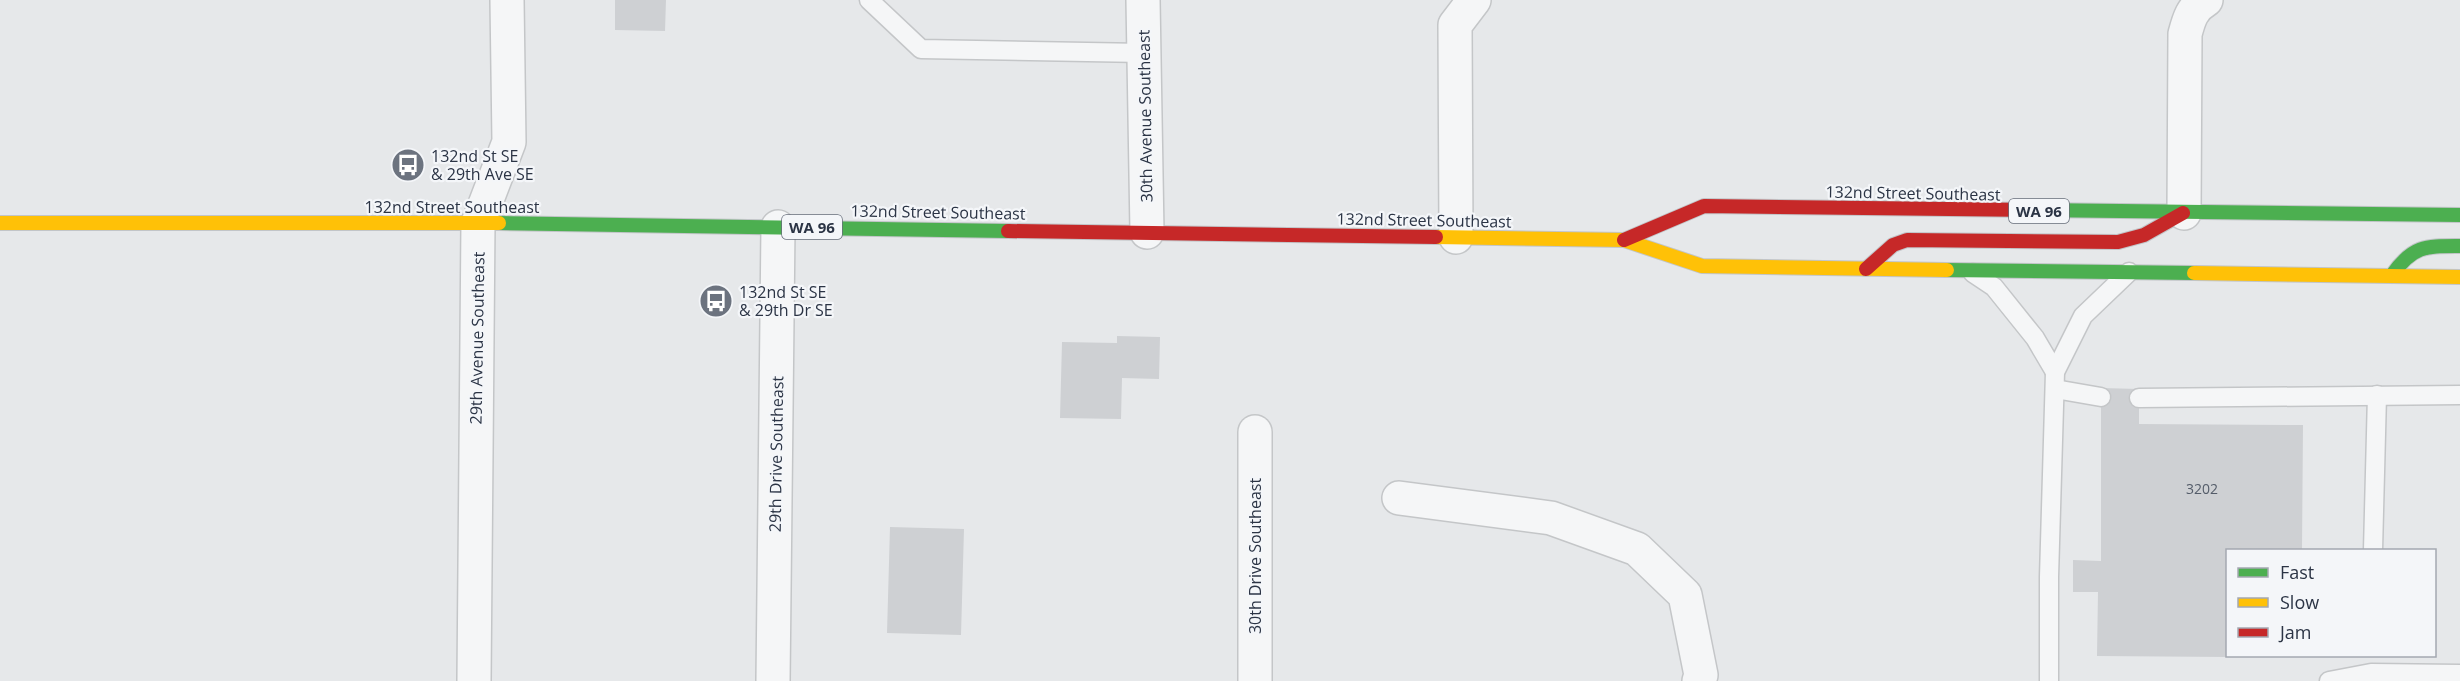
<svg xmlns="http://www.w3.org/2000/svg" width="2460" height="681" font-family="'Open Sans',sans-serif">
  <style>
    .building { fill: #ced0d3 }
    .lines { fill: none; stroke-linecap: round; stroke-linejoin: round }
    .lane-casing { stroke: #c4c6c8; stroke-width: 21 }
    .street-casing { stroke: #c4c6c8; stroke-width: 36 }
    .fast-casing { stroke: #c2c5c8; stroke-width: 16 }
    .slow-casing { stroke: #c2c5c8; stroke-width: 16 }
    .jam-casing { stroke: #c2c5c8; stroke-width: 16 }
    .lane { stroke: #f5f6f7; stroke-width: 18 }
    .street { stroke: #f5f6f7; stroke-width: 33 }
    .fast { stroke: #4caf50; stroke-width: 14 }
    .slow { stroke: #ffc107; stroke-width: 14 }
    .jam { stroke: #c62828; stroke-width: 14 }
    .labels { text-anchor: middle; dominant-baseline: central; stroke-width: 4.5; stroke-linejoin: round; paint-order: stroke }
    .number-label { font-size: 14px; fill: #545c69 }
    .shield { fill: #f4f6f9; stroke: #676e7b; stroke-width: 1.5 }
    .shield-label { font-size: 15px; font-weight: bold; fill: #2b3445 }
    .street-label { font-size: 16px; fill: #2b3445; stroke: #f4f6f9 }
    .poi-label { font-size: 16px; fill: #2b3445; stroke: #f4f6f9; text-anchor: start }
  </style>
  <rect width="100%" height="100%" fill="#e6e8ea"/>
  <g class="building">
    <polygon points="615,0 666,0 665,31 615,30"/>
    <polygon points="1117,336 1160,337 1159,379 1122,378 1121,419 1060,418 1062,342 1117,343"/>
    <polygon points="2101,388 2139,389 2139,424 2303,425 2302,550 2228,550 2228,657 2097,656 2098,592 2073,592 2073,560 2101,561"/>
    <polygon points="890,527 964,529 961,635 887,633"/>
  </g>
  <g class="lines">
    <g class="lane-casing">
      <g id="lane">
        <polyline points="869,0 921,49 1144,53"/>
        <polyline points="1973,273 1994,287 2035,338 2055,372"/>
        <polyline points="2055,389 2101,397"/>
        <polyline points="2139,398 2460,395"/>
        <polyline points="2373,550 2377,395"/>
        <polyline points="2049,681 2049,577 2055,372 2083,316 2129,272"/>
        <polyline points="2329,681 2371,673 2460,674"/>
      </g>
    </g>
    <g class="street-casing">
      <g id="street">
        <polyline points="1143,0 1147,232"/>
        <path d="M2184,213l1,-179c4,-15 7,-26 21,-34"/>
        <polyline points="1456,237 1455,25 1474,0"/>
        <polyline points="1399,498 1551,518 1637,549 1685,595 1701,675 1699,681"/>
        <polyline points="474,681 478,223 509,142 507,0"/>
        <polyline points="773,681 778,227"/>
        <polyline points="1255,681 1255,432"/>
      </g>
    </g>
    <g class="fast-casing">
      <g id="fast">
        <polyline points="2036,210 2460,215"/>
        <polyline points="499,223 1008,231"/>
        <polyline points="1947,270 2194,273"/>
        <path d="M2392,275c21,-30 34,-29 68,-29"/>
      </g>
    </g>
    <g class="slow-casing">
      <g id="slow">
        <polyline points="0,223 499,223"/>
        <polyline points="1436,237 1624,240 1702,266 1947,270"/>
        <polyline points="2194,273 2460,277"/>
      </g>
    </g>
    <g class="jam-casing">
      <g id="jam">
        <polyline points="1008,231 1436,237"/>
        <polyline points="1624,240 1704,206 2036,210"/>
        <polyline points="1866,269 1893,245 1907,240 2118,242 2144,235 2183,213"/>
      </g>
    </g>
    <use href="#lane" class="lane"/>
    <use href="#street" class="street"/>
    <use href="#fast" class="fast"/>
    <use href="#slow" class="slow"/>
    <use href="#jam" class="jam"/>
  </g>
  <defs>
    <g id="bus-disc" transform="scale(1.725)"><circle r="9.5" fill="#6c737f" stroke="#f4f6f9"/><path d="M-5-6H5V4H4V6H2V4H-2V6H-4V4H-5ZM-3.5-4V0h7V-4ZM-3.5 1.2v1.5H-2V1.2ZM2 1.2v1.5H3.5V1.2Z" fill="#fff"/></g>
  </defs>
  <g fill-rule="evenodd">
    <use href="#bus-disc" x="408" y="165"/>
    <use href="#bus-disc" x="716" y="301"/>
  </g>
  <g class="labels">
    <g class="number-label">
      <text x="2202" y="488">3202</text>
    </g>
    <g class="shield">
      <rect x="2009" y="199" width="60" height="24" rx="4.5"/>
      <rect x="782" y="215" width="60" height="24" rx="4.5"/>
    </g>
    <g class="shield-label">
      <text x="2039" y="211">WA 96</text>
      <text x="812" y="227">WA 96</text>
    </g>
    <g class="street-label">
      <text transform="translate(1145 116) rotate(-91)">30th Avenue Southeast</text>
      <text transform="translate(1913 193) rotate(1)">132nd Street Southeast</text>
      <text x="452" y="207">132nd Street Southeast</text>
      <text transform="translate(938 212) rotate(1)">132nd Street Southeast</text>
      <text transform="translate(1424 220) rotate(1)">132nd Street Southeast</text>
      <text transform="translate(477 338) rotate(-89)">29th Avenue Southeast</text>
      <text transform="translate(776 454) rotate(-89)">29th Drive Southeast</text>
      <text transform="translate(1255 556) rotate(-90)">30th Drive Southeast</text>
    </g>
    <g class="poi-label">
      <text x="431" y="156">132nd St SE<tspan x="431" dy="18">&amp; 29th Ave SE</tspan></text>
      <text x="739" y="292">132nd St SE<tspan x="739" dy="18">&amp; 29th Dr SE</tspan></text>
    </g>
  </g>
  <rect x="2226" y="549" width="210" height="108" fill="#f4f6f9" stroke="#a4a8b1" stroke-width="1.5"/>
  <rect x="2238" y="568" width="30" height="9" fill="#4caf50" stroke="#a4a8b1" stroke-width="1.5"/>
  <text x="2280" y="579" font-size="18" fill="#2b3445">Fast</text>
  <rect x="2238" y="598" width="30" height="9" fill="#ffc107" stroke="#a4a8b1" stroke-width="1.5"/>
  <text x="2280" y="609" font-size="18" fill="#2b3445">Slow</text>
  <rect x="2238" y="628" width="30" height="9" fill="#c62828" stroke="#a4a8b1" stroke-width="1.5"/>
  <text x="2280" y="639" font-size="18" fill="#2b3445">Jam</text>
</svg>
